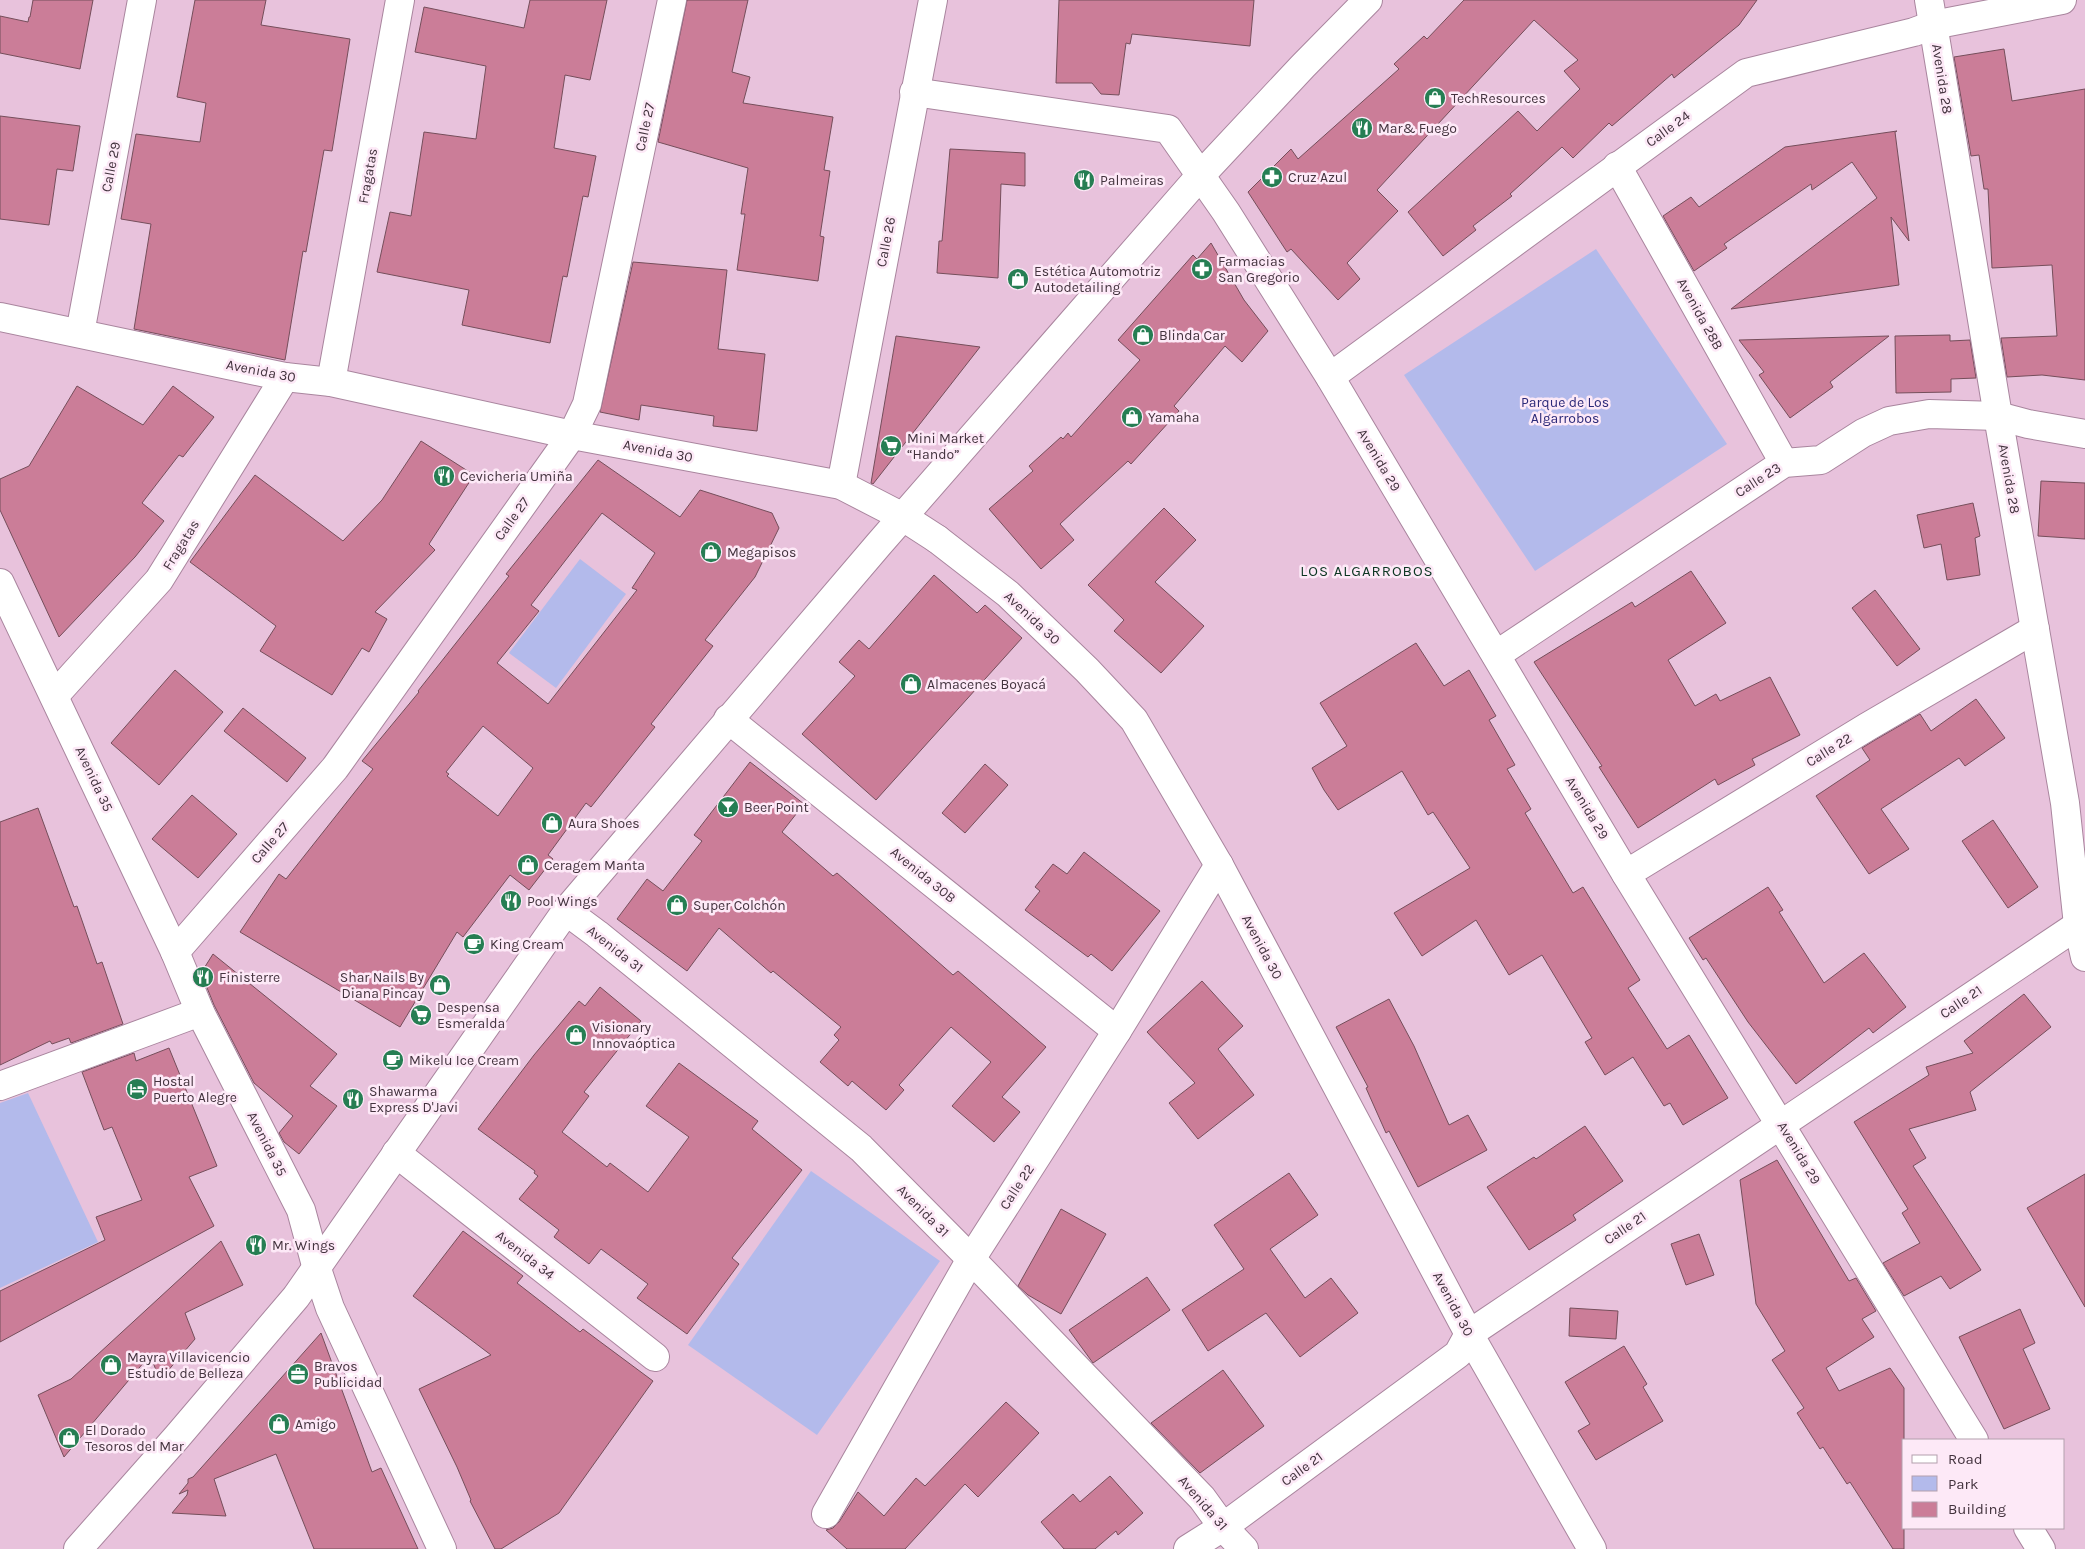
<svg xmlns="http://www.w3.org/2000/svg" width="2085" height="1549" font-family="Karla,sans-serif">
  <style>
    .green { fill: #b3baeb }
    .building { fill: #cb7d98; stroke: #754e5b; fill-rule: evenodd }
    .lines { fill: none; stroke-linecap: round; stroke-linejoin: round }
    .minor-casing { stroke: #a9859e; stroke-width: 30 }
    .tertiary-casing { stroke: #a9859e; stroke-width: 30 }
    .primary-casing { stroke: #a9859e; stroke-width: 30 }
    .minor { stroke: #fff; stroke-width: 28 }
    .tertiary { stroke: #fff; stroke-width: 28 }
    .primary { stroke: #fff; stroke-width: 28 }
    .labels { text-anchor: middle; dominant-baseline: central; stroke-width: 5; stroke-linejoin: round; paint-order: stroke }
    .street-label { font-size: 14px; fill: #43333e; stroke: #fde9f7 }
    .poi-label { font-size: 14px; fill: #43333e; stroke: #fde9f7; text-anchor: start }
    .park-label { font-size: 14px; fill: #2b2978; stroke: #fde9f7 }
    .neighbourhood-label { font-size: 15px; letter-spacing: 1px; fill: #0c3622; stroke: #fde9f7 }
  </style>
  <rect width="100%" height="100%" fill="#e8c2dc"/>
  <g class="green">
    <polygon points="1596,249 1727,444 1535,571 1404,375"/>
    <polygon points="580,559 626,594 556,688 509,653"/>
    <polygon points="28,1093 98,1242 0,1288 0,1103"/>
    <polygon points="811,1171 940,1261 817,1435 688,1345"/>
  </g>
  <g class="building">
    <polygon points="33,0 93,0 80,69 0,53 0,16 28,22 29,17 30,17"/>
    <polygon points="195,0 266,0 261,25 350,39 332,151 324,150 306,252 303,251 285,360 134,329 151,224 121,219 136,134 200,142 206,103 177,97"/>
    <polygon points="530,0 607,0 590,80 565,75 554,148 596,156 588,197 583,196 567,277 563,276 550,343 462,325 469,290 377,272 390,212 411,216 424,132 476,139 486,66 415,52 424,7 524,28"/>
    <polygon points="687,0 748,0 732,72 750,77 743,103 833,117 824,170 830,171 820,236 824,237 818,281 737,270 745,214 741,214 748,168 658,142"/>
    <polygon points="1059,0 1254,0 1250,46 1132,34 1130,44 1126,43 1119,95 1101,94 1092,83 1056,83"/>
    <polygon points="1464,0 1757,0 1739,25 1674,78 1672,74 1612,126 1609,123 1573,158 1562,147 1510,194 1512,196 1473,226 1476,230 1443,256 1408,212 1518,111 1537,131 1580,89 1564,71 1578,60 1534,20 1377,190 1398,211 1347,263 1360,279 1338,300 1291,249 1287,252 1248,192 1291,149 1298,159 1399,69 1394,64 1424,36 1427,39"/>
    <polygon points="2004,49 2012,101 2085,89 2085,380 2042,375 2007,377 2001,338 2057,336 2052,265 1992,268 1988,189 1984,189 1979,155 1971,156 1954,57"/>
    <polygon points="0,116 80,126 73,171 57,169 49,225 0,219"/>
    <polygon points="1897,131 1895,132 1909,241 1891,217 1899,285 1731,309 1877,198 1852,162 1812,190 1811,184 1724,244 1727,248 1694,271 1663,216 1691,197 1699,207 1785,147"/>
    <polygon points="950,149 1025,153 1025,186 1001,184 998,278 937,273 939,241 942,241"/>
    <polygon points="1211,243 1244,300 1268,331 1242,362 1225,346 1174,406 1179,411 1131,464 1128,461 1060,524 1074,540 1041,569 989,509 1033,471 1029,466 1061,437 1063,439 1068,433 1071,437 1140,360 1118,340 1193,255 1197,259"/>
    <polygon points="633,262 727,270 718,349 765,354 757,431 713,426 714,416 641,405 639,420 600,412"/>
    <polygon points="1950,335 1950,341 1970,340 1976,378 1951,379 1951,392 1896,393 1895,336"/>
    <polygon points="896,336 980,347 873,484 871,483"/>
    <polygon points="1889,336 1830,382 1833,387 1790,418 1759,375 1764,372 1739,340"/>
    <polygon points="77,386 143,425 173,386 214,417 183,457 179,455 142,503 164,521 135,557 59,637 0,510 0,479 29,466"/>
    <polygon points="421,441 474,475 429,544 435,550 375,612 387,619 369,652 362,648 332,695 260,651 276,626 190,562 255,475 343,541 382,500"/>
    <path d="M598,460l82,57 20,-27 72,23 7,15 -24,49 -50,63 8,6 -62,78 4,3 -64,80 -5,-4 -38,52 5,4 -24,31 -19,-15 -47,62 -6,-5 -57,95 -160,-95 39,-58 7,5 87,-110 -11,-8 57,-69 -1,-1 91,-115 -3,-2zM602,513l53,40 -23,35 5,2 -89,114 -51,-41 42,-52 -8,-6zM483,726l50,42 -35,48 -51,-40 2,-2 -3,-2z"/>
    <polygon points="2041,481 2085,483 2085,539 2038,536"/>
    <polygon points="1973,503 1980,536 1975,538 1980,575 1947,580 1941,544 1924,548 1917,515"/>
    <polygon points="1164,508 1196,540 1155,582 1204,626 1161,673 1114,631 1124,620 1088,585"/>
    <polygon points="1691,571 1726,623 1668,660 1695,706 1716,694 1720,701 1770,677 1800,735 1752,759 1755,765 1718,785 1715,779 1638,828 1599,767 1602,766 1534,662 1632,602 1635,607"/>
    <polygon points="934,575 977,613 985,605 1022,638 876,800 802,734 855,676 839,662 859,640 869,649"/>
    <polygon points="1875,590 1920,649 1897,666 1852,608"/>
    <polygon points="1416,643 1444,686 1469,670 1496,716 1489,720 1515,765 1507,769 1531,809 1525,813 1573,893 1583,887 1640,980 1628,988 1667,1049 1689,1035 1728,1098 1683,1125 1670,1103 1664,1106 1633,1057 1605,1075 1585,1042 1592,1038 1542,955 1509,975 1476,920 1422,956 1394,913 1470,868 1433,812 1428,815 1402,771 1338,810 1324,790 1312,768 1347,746 1320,703"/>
    <polygon points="175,670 223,712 159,785 111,743"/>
    <polygon points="1976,699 2005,738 1965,766 1959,758 1881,809 1909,849 1869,874 1816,796 1870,760 1862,748 1875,740 1920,714 1931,731"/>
    <polygon points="243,708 306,758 287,782 224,731"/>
    <polygon points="750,762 804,804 782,832 833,876 837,873 953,975 958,971 1046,1047 1002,1097 1020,1112 994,1142 952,1106 991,1062 951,1027 899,1085 904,1090 886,1110 852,1081 848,1086 820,1062 839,1040 834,1035 841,1027 773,971 771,973 719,928 687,971 617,919 647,879 663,891 702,841 694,835"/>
    <polygon points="985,764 1008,785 965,833 942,813"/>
    <polygon points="192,795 237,834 198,878 152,839"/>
    <polygon points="38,808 74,907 77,906 97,964 102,962 123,1024 71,1043 69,1038 52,1044 50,1041 0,1065 0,822"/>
    <polygon points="1993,820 2038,887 2008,908 1962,841"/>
    <polygon points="1084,852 1160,911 1112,971 1091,954 1088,957 1025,910 1040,891 1035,887 1053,864 1067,874"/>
    <polygon points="1768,887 1783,910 1779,912 1824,983 1864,953 1906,1007 1873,1033 1869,1028 1796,1084 1748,1022 1706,958 1703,960 1689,938"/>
    <polygon points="213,954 337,1054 310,1086 337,1106 299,1154 284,1142 279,1133 293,1116 254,1083 214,1005 201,973"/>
    <polygon points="1202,981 1243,1026 1218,1049 1254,1095 1198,1139 1169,1103 1195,1083 1147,1032"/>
    <polygon points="600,987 641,1021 584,1092 589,1096 562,1132 607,1167 610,1163 648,1192 689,1137 646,1106 679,1063 758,1121 752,1129 802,1170 732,1258 739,1264 687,1334 637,1298 648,1284 601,1249 589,1264 554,1237 559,1230 519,1199 538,1176 534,1173 535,1171 478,1129 534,1055 579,1001 585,1006"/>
    <polygon points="2024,994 2051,1027 1970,1092 1976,1110 1909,1129 1926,1158 1913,1166 1981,1270 1950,1289 1941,1276 1904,1296 1883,1263 1920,1243 1902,1213 1908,1209 1854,1122 1929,1075 1926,1067 1973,1053 1964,1041"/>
    <polygon points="1389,999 1414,1046 1449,1125 1468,1115 1487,1150 1418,1187 1389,1131 1386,1133 1366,1088 1368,1087 1336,1027"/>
    <polygon points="169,1048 217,1166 189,1177 214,1226 0,1342 0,1291 105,1240 96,1217 142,1200 112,1127 104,1130 82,1072 134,1053 136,1061"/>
    <polygon points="1585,1126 1623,1181 1573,1215 1576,1220 1529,1250 1487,1187 1534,1157 1536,1159"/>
    <polygon points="1777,1160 1849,1281 1856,1278 1876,1311 1862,1319 1874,1337 1826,1368 1839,1391 1890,1368 1904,1388 1904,1549 1893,1549 1850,1482 1847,1484 1823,1447 1820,1449 1797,1413 1804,1408 1772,1360 1785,1351 1756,1304 1740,1180"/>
    <polygon points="1289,1173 1318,1215 1270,1249 1305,1298 1331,1278 1358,1313 1300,1357 1266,1313 1208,1351 1182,1310 1244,1269 1214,1225"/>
    <polygon points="2085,1174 2085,1307 2027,1208"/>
    <polygon points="1061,1209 1106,1234 1061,1314 1028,1295 1018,1286"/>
    <polygon points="463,1231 523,1276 517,1283 580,1332 583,1329 653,1381 559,1513 501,1549 495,1549 470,1501 471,1500 457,1467 419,1389 491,1355 413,1296"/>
    <polygon points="1699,1234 1714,1275 1686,1285 1671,1244"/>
    <polygon points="221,1241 243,1285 185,1313 195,1339 160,1380 150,1355 64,1457 38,1395 71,1379"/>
    <polygon points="1147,1277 1170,1310 1093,1363 1069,1330"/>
    <polygon points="1570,1308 1618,1311 1616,1339 1569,1336"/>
    <polygon points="2020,1309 2035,1343 2023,1349 2050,1409 2004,1429 1959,1337"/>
    <polygon points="321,1333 372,1472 381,1468 418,1549 314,1549 276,1454 214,1479 226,1516 172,1513 187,1495 188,1490 179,1494 188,1483 188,1479 193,1477"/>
    <polygon points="1624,1346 1647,1384 1643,1387 1663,1421 1596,1460 1578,1431 1590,1424 1565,1382"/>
    <polygon points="1223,1370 1264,1426 1200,1473 1151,1423"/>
    <polygon points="1006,1402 1039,1433 978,1497 965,1484 905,1549 847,1549 826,1530 833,1528 839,1522 858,1492 884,1516 916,1478 925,1486"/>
    <polygon points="1110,1476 1143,1513 1118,1535 1116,1531 1095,1549 1064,1549 1041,1522 1073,1494 1080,1502"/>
  </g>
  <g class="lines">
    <g class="minor-casing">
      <g id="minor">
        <polyline points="1929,0 1998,416 2065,803 2078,925 2085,957"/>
        <polyline points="914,92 1168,129 1226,212 1330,377 1626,874 1974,1440"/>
        <polyline points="1617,166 1784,463"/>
        <polyline points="0,317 285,377 331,382 572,435 841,485 903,517 937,539"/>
        <polyline points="80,333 142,0"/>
        <polyline points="1330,377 1746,73 1914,32 1933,25 2062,0"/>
        <polyline points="331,382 400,0"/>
        <polyline points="841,485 933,0"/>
        <polyline points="0,583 175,952 200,1012 301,1210 317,1269"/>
        <polyline points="1496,655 1784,463 1821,460 1863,433 1889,421 1929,414 1998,416 2028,424 2085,434"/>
        <polyline points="55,695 159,580 285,377"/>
        <polyline points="728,719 1117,1031"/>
        <polyline points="1626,874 1867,727 2035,629"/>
        <polyline points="566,911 597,934 861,1148 971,1259 1202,1498 1223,1527 1244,1549"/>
        <polyline points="175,952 335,768 572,435 587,404 672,0"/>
        <polyline points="0,1086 200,1012"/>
        <polyline points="396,1153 655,1357"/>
        <polyline points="826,1514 971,1259 1117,1031 1219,865"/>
        <polyline points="2028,1528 2041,1549"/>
        <polyline points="1188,1549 1223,1527 1458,1354 1469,1334 2078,925"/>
      </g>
    </g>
    <g class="tertiary-casing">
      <g id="tertiary">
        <polyline points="937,539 1008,594 1087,670 1134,720 1219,865 1469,1334 1592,1549"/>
        <polyline points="317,1269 330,1308 442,1549"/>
      </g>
    </g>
    <g class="primary-casing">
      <polyline id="primary" points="78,1549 177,1437 296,1297 566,911 879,544 1200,176 1303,66 1368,0"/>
    </g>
    <use href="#minor" class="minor"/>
    <use href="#tertiary" class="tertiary"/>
    <use href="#primary" class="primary"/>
  </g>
  <defs>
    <g id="shop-disc" transform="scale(1.125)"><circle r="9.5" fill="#267e53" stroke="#fde9f7"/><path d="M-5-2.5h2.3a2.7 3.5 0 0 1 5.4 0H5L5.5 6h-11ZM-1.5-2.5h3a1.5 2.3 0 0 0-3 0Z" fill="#fff"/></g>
    <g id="restaurant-disc" transform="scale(1.125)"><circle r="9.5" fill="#267e53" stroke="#fde9f7"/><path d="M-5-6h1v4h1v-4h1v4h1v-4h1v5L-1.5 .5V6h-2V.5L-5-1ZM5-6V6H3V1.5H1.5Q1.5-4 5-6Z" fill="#fff"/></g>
    <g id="pharmacy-disc" transform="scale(1.125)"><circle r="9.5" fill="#267e53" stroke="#fde9f7"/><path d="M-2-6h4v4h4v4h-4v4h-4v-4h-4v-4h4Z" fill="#fff"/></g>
    <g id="supermarket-disc" transform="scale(1.125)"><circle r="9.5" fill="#267e53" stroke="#fde9f7"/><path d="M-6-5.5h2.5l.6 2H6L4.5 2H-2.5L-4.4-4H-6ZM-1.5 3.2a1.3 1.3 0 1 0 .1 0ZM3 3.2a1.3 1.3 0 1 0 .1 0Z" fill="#fff"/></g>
    <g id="bar-disc" transform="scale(1.125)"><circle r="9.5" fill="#267e53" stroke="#fde9f7"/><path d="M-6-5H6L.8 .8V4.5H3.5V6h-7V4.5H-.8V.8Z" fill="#fff"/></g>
    <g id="cafe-disc" transform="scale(1.125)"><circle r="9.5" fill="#267e53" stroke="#fde9f7"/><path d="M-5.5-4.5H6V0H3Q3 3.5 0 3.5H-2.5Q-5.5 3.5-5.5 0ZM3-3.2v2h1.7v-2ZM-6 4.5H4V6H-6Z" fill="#fff"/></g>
    <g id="hotel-disc" transform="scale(1.125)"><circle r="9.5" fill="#267e53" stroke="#fde9f7"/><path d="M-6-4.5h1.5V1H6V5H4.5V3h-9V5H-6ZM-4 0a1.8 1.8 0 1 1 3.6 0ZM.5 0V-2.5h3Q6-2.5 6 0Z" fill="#fff"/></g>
    <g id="office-disc" transform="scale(1.125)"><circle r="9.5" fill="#267e53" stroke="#fde9f7"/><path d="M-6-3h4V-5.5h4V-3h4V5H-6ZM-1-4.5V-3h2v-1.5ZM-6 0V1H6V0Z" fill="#fff"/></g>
  </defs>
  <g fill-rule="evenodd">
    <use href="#shop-disc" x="1435" y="98"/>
    <use href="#restaurant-disc" x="1362" y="128"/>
    <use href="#pharmacy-disc" x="1272" y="177"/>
    <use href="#restaurant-disc" x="1084" y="180"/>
    <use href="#pharmacy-disc" x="1202" y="269"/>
    <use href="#shop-disc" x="1018" y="279"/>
    <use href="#shop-disc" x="1143" y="335"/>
    <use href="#shop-disc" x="1132" y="417"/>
    <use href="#supermarket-disc" x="891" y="446"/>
    <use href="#restaurant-disc" x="444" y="476"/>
    <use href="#shop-disc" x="711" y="552"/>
    <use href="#shop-disc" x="911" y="684"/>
    <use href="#bar-disc" x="728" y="807"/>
    <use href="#shop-disc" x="552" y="823"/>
    <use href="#shop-disc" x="528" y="865"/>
    <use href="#restaurant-disc" x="511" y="901"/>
    <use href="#shop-disc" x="677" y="905"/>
    <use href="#cafe-disc" x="474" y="944"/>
    <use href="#restaurant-disc" x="203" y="977"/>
    <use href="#shop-disc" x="440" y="985"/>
    <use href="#supermarket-disc" x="421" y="1015"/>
    <use href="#shop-disc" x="576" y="1035"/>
    <use href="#cafe-disc" x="393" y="1060"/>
    <use href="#hotel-disc" x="137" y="1089"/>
    <use href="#restaurant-disc" x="353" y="1099"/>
    <use href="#restaurant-disc" x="256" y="1245"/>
    <use href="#shop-disc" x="111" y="1365"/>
    <use href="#office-disc" x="298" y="1374"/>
    <use href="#shop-disc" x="279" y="1424"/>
    <use href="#shop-disc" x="69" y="1438"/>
  </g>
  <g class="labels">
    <g class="street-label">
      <text transform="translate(1942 79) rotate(81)">Avenida 28</text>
      <text transform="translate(645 127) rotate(-78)">Calle 27</text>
      <text transform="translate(1668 129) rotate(-36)">Calle 24</text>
      <text transform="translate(111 167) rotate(-79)">Calle 29</text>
      <text transform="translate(368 176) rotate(-80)">Fragatas</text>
      <text transform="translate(886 242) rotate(-79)">Calle 26</text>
      <text transform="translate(1700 314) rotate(61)">Avenida 28B</text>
      <text transform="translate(261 371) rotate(11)">Avenida 30</text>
      <text transform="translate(658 451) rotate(11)">Avenida 30</text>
      <text transform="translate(1379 460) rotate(59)">Avenida 29</text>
      <text transform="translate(2009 479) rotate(80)">Avenida 28</text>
      <text transform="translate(1758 480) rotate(-33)">Calle 23</text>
      <text transform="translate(512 519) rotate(-54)">Calle 27</text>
      <text transform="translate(181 545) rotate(-58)">Fragatas</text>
      <text transform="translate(1032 618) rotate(43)">Avenida 30</text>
      <text transform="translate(1829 750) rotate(-32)">Calle 22</text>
      <text transform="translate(94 779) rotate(65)">Avenida 35</text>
      <text transform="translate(1587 808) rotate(59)">Avenida 29</text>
      <text transform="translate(270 843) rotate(-49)">Calle 27</text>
      <text transform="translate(923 875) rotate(39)">Avenida 30B</text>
      <text transform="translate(1262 947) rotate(62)">Avenida 30</text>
      <text transform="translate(615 949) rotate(38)">Avenida 31</text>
      <text transform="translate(1961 1002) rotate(-34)">Calle 21</text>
      <text transform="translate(267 1144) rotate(63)">Avenida 35</text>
      <text transform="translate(1799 1153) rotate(59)">Avenida 29</text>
      <text transform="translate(1017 1187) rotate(-57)">Calle 22</text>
      <text transform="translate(923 1211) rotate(45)">Avenida 31</text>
      <text transform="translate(1625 1228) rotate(-34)">Calle 21</text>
      <text transform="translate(525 1255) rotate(38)">Avenida 34</text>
      <text transform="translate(1453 1304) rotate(62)">Avenida 30</text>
      <text transform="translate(1302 1469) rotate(-36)">Calle 21</text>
      <text transform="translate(1203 1503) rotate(49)">Avenida 31</text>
    </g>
    <g class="poi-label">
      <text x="1451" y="98">TechResources</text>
      <text x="1378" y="128">Mar&amp; Fuego</text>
      <text x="1288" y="177">Cruz Azul</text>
      <text x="1100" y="180">Palmeiras</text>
      <text x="1218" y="261">Farmacias<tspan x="1218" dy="16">San Gregorio</tspan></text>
      <text x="1034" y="271">Estética Automotriz<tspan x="1034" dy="16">Autodetailing</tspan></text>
      <text x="1159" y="335">Blinda Car</text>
      <text x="1148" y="417">Yamaha</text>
      <text x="907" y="438">Mini Market<tspan x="907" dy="16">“Hando”</tspan></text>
      <text x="460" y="476">Cevicheria Umiña</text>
      <text x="727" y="552">Megapisos</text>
      <text x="927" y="684">Almacenes Boyacá</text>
      <text x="744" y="807">Beer Point</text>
      <text x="568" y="823">Aura Shoes</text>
      <text x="544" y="865">Ceragem Manta</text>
      <text x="527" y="901">Pool Wings</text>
      <text x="693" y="905">Super Colchón</text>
      <text x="490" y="944">King Cream</text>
      <text x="219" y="977">Finisterre</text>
      <text x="424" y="977" text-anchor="end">Shar Nails By<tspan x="424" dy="16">Diana Pincay</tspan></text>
      <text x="437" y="1007">Despensa<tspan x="437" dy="16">Esmeralda</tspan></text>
      <text x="592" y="1027">Visionary<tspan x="592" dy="16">Innovaóptica</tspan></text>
      <text x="409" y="1060">Mikelu Ice Cream</text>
      <text x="153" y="1081">Hostal<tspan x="153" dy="16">Puerto Alegre</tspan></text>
      <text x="369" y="1091">Shawarma<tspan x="369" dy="16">Express D'Javi</tspan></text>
      <text x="272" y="1245">Mr. Wings</text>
      <text x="127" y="1357">Mayra Villavicencio<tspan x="127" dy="16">Estudio de Belleza</tspan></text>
      <text x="314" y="1366">Bravos<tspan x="314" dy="16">Publicidad</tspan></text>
      <text x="295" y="1424">Amigo</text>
      <text x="85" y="1430">El Dorado<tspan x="85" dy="16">Tesoros del Mar</tspan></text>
    </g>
    <g class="park-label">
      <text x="1565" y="402">Parque de Los<tspan x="1565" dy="16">Algarrobos</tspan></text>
    </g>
    <g class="neighbourhood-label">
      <text x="1367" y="571">LOS ALGARROBOS</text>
    </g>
  </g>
  <rect x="1902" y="1439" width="162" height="90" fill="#fde9f7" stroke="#b3a0ad"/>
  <rect x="1912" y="1455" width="25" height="8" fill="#ffffff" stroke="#b3a0ad"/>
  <text x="1948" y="1464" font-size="15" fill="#43333e">Road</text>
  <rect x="1912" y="1476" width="25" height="15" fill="#b3baeb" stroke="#b3a0ad"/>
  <text x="1948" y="1489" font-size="15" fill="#43333e">Park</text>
  <rect x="1912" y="1502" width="25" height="15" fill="#cb7d98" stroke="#b3a0ad"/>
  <text x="1948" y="1514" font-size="15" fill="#43333e">Building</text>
</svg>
